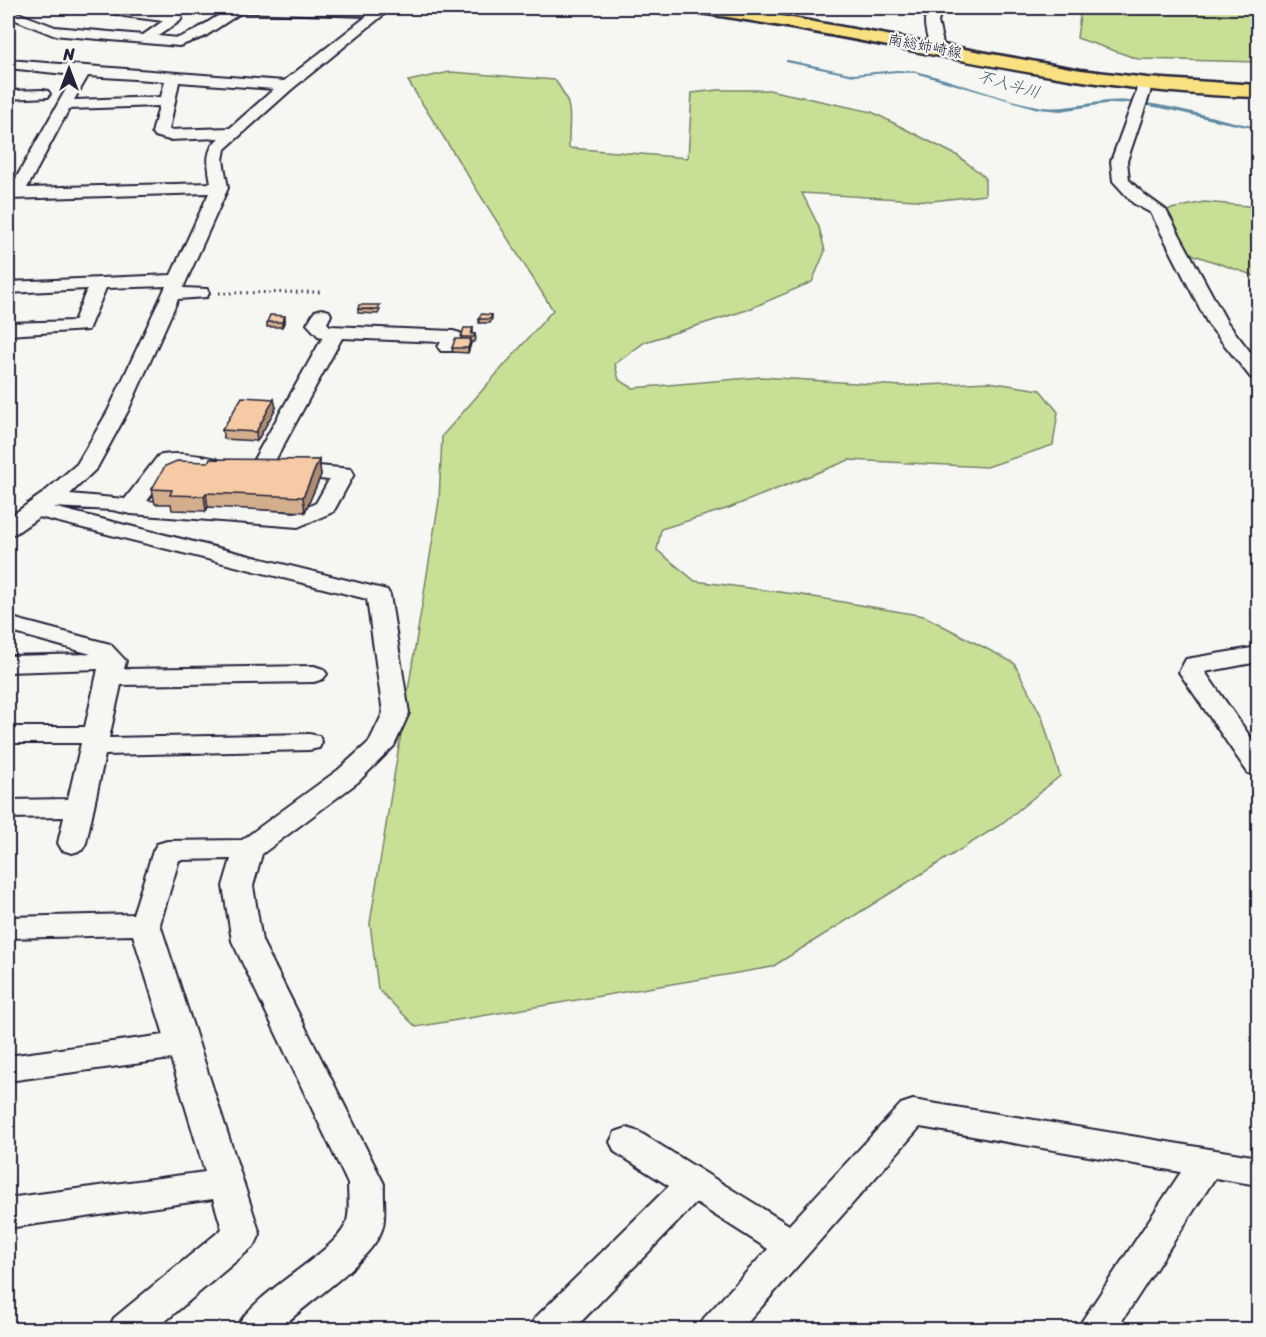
<svg xmlns="http://www.w3.org/2000/svg" width="1266" height="1337" font-family="Sriracha,'Klee One',sans-serif">
  <style>
    .green { fill: #c7e096; stroke: #748168; stroke-width: 1.5 }
    .lines { fill: none; stroke-linecap: round; stroke-linejoin: round }
    .stream { fill: #5c89a0; fill-rule: evenodd }
    .minor-casing { stroke: #22223b; stroke-width: 4 }
    .major-casing { stroke: #22223b; stroke-width: 5 }
    .path { stroke: #22223b; stroke-width: 3; stroke-dasharray: 1.5 4; stroke-linecap: butt }
    .minor { fill: #f6f6f2; fill-rule: evenodd }
    .major { fill: #f9e181; fill-rule: evenodd }
    .wall { fill: #d3ae8d; stroke: #22223b; stroke-width: 1.5 }
    .shaded-wall { fill: #ac8d73; stroke: #22223b; stroke-width: 1.5 }
    .building { fill: #f5caa4; stroke: #22223b; stroke-width: 1.5 }
    .labels { text-anchor: middle; dominant-baseline: central; stroke-width: 4.5; stroke-linejoin: round; paint-order: stroke }
    .far-street-label { font-size: 15px; fill: #22223b; stroke: #f6f6f2 }
    .far-water-label { font-size: 16px; font-style: italic; fill: #3f566e; stroke: #f6f6f2 }
  </style>
  <rect width="100%" height="100%" fill="#f6f6f2"/>
  <filter id="ink" filterUnits="userSpaceOnUse"><feTurbulence type="fractalNoise" baseFrequency=".0167" numOctaves="2"/><feDisplacementMap in="SourceGraphic" scale="12" xChannelSelector="R" yChannelSelector="G"/><feConvolveMatrix kernelMatrix="1 2 1 2 8 2 1 2 1" color-interpolation-filters="sRGB"/></filter>
  <g filter="url(#ink)">
    <g class="green">
      <polygon points="1081,8 1258,8 1258,62 1138,59 1077,38"/>
      <path d="M450,72l105,8c21,29 13,35 14,68l119,10 4,-65 26,-3h51l103,22 86,44 27,21v18l-53,6 -130,-8 17,34 6,24 -13,31 -65,28 -102,32 -30,22 4,16 14,8 128,-11 141,9 87,-4 51,8 18,22 -5,33 -66,22 -138,-7 -120,48 -68,21 -4,21 38,31 107,14 122,21 90,47 28,54 18,59 -60,49 -228,142 -356,60 -38,-38 -8,-66 69,-422 3,-65 111,-126 -145,-229z"/>
      <polygon points="1204,202 1258,207 1258,277 1194,255 1161,233 1167,210"/>
    </g>
    <g class="lines">
      <g class="stream">
        <path d="M357,8h18c-4,2 -14,2 -18,0z"/>
        <path d="M788,60l66,14 43,-4 18,1c41,10 81,27 123,35 30,6 60,-8 90,-5 44,3 87,18 130,26v2l-32,-6 -65,-15 -33,-5 -23,1 -44,7 -23,-2 -123,-36 -18,-1 -43,4 -68,-14v-2z"/>
      </g>
      <g class="minor-casing">
        <g id="minor">
          <path d="M106,8h18l56,7 2,3 -2,3 -22,15 20,2 16,-7 30,-19 -6,-1 -1,-3h175l-100,81 -67,60 -2,11 5,28 -45,100 24,1 2,4 -2,4 -29,2 -50,112 -31,57 -27,26 55,5 33,-43c17,-4 42,-1 59,3l3,5 -3,5 -8,2 -37,-3 -25,33 148,12 21,-10 13,-23 -50,-5 -3,-5 3,-5 8,-2 64,6 3,5 -18,33 -3,5 -35,15 -167,-13 -19,-4 -59,-3 334,83 3,5 19,118 -15,33 -36,36 -96,72 -9,32 9,55 122,243c-1,13 2,29 -1,42 -8,34 -78,77 -104,104h-44c20,-41 103,-77 112,-109 3,-11 1,-26 1,-37l-116,-243 -9,-55 8,-27 -52,1 -19,64 100,310 -5,11 -100,85h-47l6,-12 108,-89 -9,-30 -205,29v-30l197,-26 -34,-113 -163,22v-25l156,-21 -31,-100 -125,3v-21l125,-3 20,-63 4,-7 10,-3 75,-1 96,-70 31,-28 14,-29 -16,-114 -328,-82 -23,16 -8,2v-17l34,-24 35,-30 31,-53 58,-125 -60,2 -18,42 -80,5v-12l66,-2 13,-32 -79,4v-11l163,-7 38,-82 -201,6v-10h2l64,-114 -66,-7v-8l276,21 83,-65 -125,-4 -38,25 -25,9 -126,-11 -45,-18v-8l47,18 88,8 20,-14 -39,-5 -17,-5zM88,76l77,5 -4,16 -87,3zM179,82l95,7 -44,39 -61,2zM159,106l-7,27 3,3 14,4 50,-2c-15,13 -11,27 -8,45l-184,5 42,-79z"/>
          <path d="M929,8h13l-4,14 6,26 -7,4 -7,-4c-3,-14 -9,-27 -1,-40z"/>
          <polygon points="1144,80 1151,84 1150,93 1127,161 1129,180 1145,195 1166,210 1227,322 1258,362 1258,380 1251,378 1208,324 1151,213 1133,203 1113,181 1111,161 1136,93 1137,84"/>
          <polygon points="43,90 48,91 50,94 48,97 8,99 8,91"/>
          <polygon points="322,309 329,311 331,315 327,323 330,326 453,331 460,333 463,337 455,351 441,351 438,347 441,342 342,338 271,468 268,473 260,475 252,473 249,468 323,337 318,336 307,324 315,311"/>
          <polygon points="8,617 110,644 126,661 124,669 314,666 323,669 327,674 323,679 314,682 121,685 109,738 309,734 319,736 322,742 319,748 309,750 105,755 86,843 82,850 72,853 62,850 58,843 64,817 8,818 8,800 68,799 81,743 8,743 8,727 85,727 98,669 8,672 8,656 91,654 8,631"/>
          <polygon points="1258,647 1258,662 1205,672 1258,748 1258,776 1248,773 1179,672 1186,659"/>
          <polygon points="913,1100 1258,1157 1258,1185 1215,1178 1116,1330 1076,1330 1181,1172 920,1127 741,1330 698,1330 704,1318 768,1249 696,1203 573,1330 529,1330 535,1318 669,1186 615,1152 610,1142 615,1132 627,1128 639,1132 789,1225 901,1104"/>
        </g>
      </g>
      <g class="major-casing">
        <path id="major" d="M692,8l56,2 333,60 66,8 111,7v12c-189,-4 -372,-58 -558,-84l-6,-1z"/>
      </g>
      <polyline class="path" points="219,293 320,292"/>
      <use href="#minor" class="minor"/>
      <use href="#major" class="major"/>
    </g>
    <g class="wall">
      <polygon points="358,309 380,310 378,314 358,313"/>
      <polygon points="492,315 492,319 490,323 479,323 479,319"/>
      <polygon points="285,320 282,327 267,327 267,322"/>
      <polygon points="473,328 473,334 475,334 476,339 474,342 471,342 468,353 453,352 452,348 461,339 461,337"/>
      <polygon points="276,408 257,441 224,439 222,430"/>
      <polygon points="319,460 321,475 305,512 208,507 206,511 172,510 171,504 155,504 152,489 208,462"/>
    </g>
    <g class="shaded-wall">
      <polygon points="285,316 285,320 282,327 282,322"/>
      <polygon points="471,339 471,344 468,353 468,348"/>
      <polygon points="274,399 276,408 257,441 256,432"/>
      <polygon points="319,460 321,475 305,512 303,497"/>
      <polygon points="206,493 208,507 206,511 204,496"/>
    </g>
    <g class="building">
      <polygon points="359,305 380,305 378,309 358,309"/>
      <polygon points="481,314 492,315 490,319 479,319"/>
      <polygon points="270,315 285,316 282,322 267,322"/>
      <polygon points="464,328 473,328 471,334 475,334 474,337 461,337"/>
      <polygon points="455,339 471,339 468,348 452,348"/>
      <polygon points="242,397 274,399 256,432 222,430"/>
      <polygon points="210,459 319,460 303,497 206,493 204,496 170,495 172,490 152,489 165,466 177,461 208,462"/>
    </g>
  </g>
  <g class="labels">
    <g class="far-street-label">
      <text transform="translate(925 46) rotate(11)">南総姉崎線</text>
    </g>
    <g class="far-water-label">
      <text transform="translate(1009 84) rotate(16)">不入斗川</text>
    </g>
  </g>
  <rect width="1266" height="1337" fill="none" stroke="#f6f6f2" stroke-width="30"/>
  <rect x="15" y="15" width="1236" height="1307" fill="none" stroke="#22223b" stroke-width="2" filter="url(#ink)"/>
  <g transform="translate(69 69)" stroke="#f6f6f2" stroke-width="4.5" paint-order="stroke">
  <path d="M0-4.5L10 22L0 15L-10 22Z" fill="#22223b"/>
  <text y="-9" font-size="16" font-weight="bold" text-anchor="middle" fill="#22223b">N</text>
  </g>
</svg>
